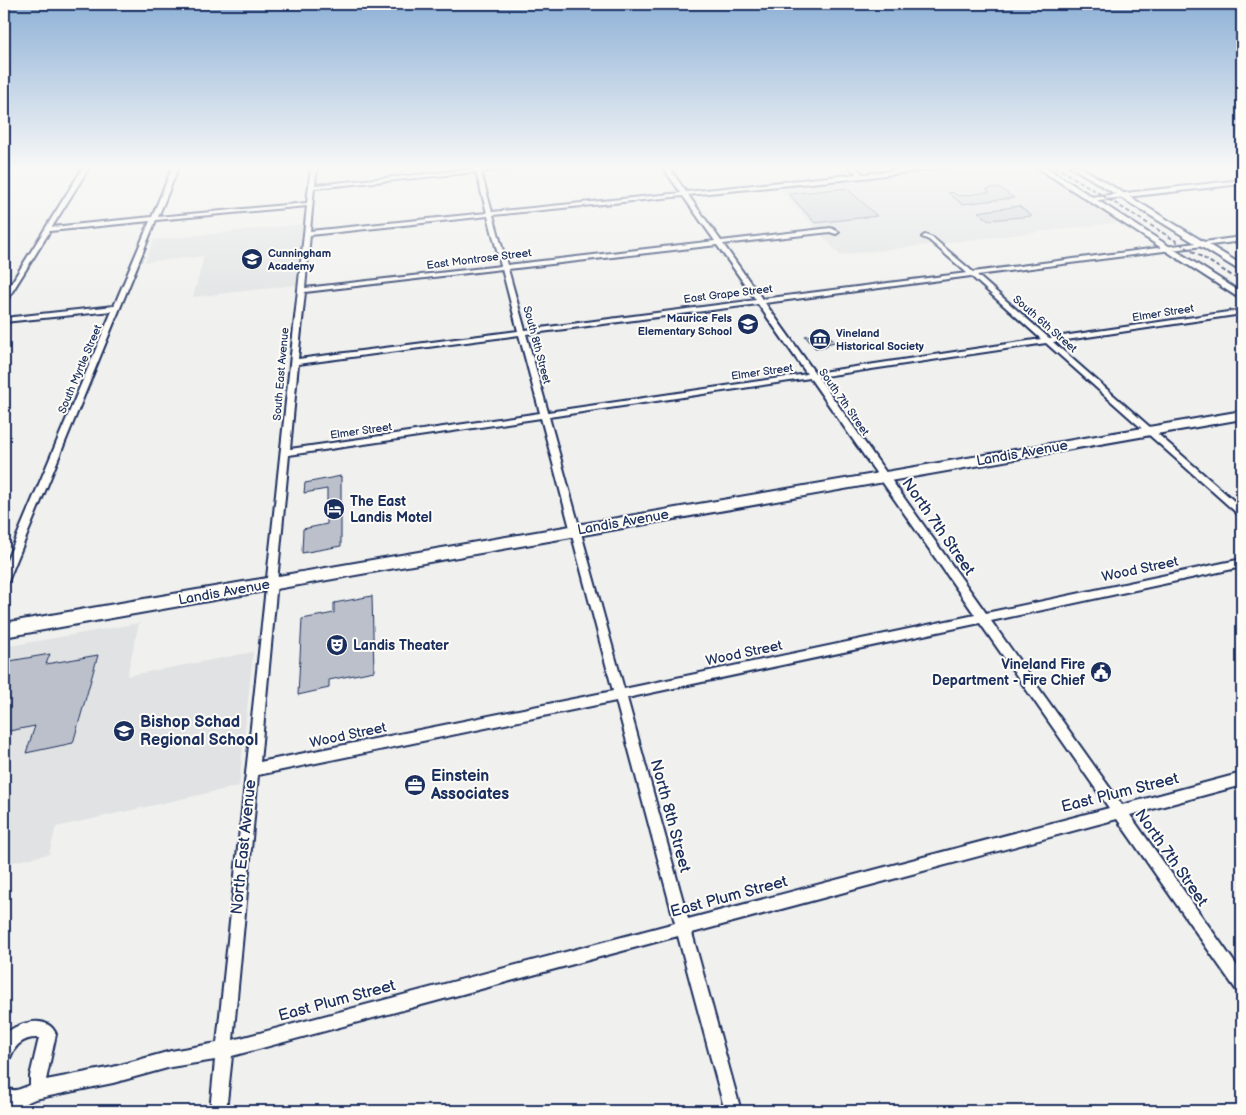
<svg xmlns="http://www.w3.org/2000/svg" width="1246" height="1115" font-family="'Balsamiq Sans',sans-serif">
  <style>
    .built { fill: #e0e2e3 }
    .green { fill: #d0d3d8; stroke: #76819b }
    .building { fill: #bbc0ca; stroke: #1b2f5e }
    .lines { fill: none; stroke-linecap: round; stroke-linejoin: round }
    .street-casing { stroke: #1b2f5e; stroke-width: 4 }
    .secondary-casing { stroke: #1b2f5e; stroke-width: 4 }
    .primary-casing { stroke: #1b2f5e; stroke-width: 4 }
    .street { fill: #fdfcf7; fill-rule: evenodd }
    .secondary { fill: #fdfcf7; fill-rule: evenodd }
    .primary { fill: #fdfcf7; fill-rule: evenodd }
    .rail-far1 { stroke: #1b2f5e; stroke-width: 2; stroke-dasharray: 4.5 2.5; stroke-linecap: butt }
    .rail { stroke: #1b2f5e; stroke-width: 2.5; stroke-dasharray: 5.5 2.5; stroke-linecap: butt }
    .labels { text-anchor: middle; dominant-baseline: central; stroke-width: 4; stroke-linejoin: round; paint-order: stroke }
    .far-poi-label { font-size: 11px; font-weight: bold; fill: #1b2f5e; stroke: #fdfcf7; text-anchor: start }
    .far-street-label { font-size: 11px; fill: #1b2f5e; stroke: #fdfcf7 }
    .street-label { font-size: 14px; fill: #1b2f5e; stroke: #fdfcf7 }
    .poi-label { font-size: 14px; font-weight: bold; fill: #1b2f5e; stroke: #fdfcf7; text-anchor: start }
    .near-street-label { font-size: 16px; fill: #1b2f5e; stroke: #fdfcf7 }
    .near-poi-label { font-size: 16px; font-weight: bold; fill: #1b2f5e; stroke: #fdfcf7; text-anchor: start }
  </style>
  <rect width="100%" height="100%" fill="#f0f0ee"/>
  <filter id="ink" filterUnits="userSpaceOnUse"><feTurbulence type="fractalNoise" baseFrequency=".02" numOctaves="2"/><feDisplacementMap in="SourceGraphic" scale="10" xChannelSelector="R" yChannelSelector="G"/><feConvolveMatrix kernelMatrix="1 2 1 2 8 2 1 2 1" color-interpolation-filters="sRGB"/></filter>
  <g filter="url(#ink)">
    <g class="built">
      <polygon points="952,166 1039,166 1125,222 840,255 775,185"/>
      <polygon points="303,224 297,285 193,297 204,256 145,262 154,240"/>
      <polygon points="139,623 127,676 253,652 239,786 56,827 49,854 4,864 4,647"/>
    </g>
    <g class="green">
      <polygon points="847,188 877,216 815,223 789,194"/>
      <polygon points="991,188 1000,188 1014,198 962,204 948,193 952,192 958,196 990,192 986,189"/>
      <polygon points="1019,206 1032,216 989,220 978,212"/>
    </g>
    <g class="building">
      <polygon points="827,333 835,342 826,344 828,346 815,348 805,336"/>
      <polygon points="341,476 341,546 302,553 303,529 327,524 327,489 304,493 305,483"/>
      <polygon points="372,596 374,671 329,680 329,688 298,695 302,619 334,613 334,603"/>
      <polygon points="50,654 46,664 98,655 73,743 26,753 35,726 4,732 4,662"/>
    </g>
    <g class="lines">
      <g class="street-casing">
        <g id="street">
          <path d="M84,166h6l-38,61 100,-10 21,-51h6l-21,51 149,-14 4,-37h6l-2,19 160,-16 -1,-3h6v3l49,-3 -48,6 11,40 189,-19 -19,-27h6l18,26 171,-18 -9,-8h6l9,8 72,-8h20l-93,12 -174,17 33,46 110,-13 8,4 -3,2 -6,-2 -107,12 39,55 205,-26 -38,-33 -7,-3 3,-2 8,3 40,34 269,-35v4l-265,34 72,63 193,-28v4l-189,28 189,166v8l-3,-1 -193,-172 -228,34 168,236 256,-54v8l-251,54 131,184 120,-32v12l-112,30 112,158v20l-5,-2 -120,-172 -425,114 49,178h-16l-47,-175 -446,120 -6,55h-16l5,-51 -44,7 -58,16 -78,16 -16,7 -15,1v-19c12,4 14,2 26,-3v-9l9,-38c-15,-1 -24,6 -29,20l-6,2v-25c12,-12 43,-22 52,-1l-10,46 67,-13 58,-16 46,-8 90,-837 -151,14 -147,359 -1,3 -4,1v-16l108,-256 -108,11v-4l110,-12 36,-85 -100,10 -43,69 -3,2v-7zM476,172l11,41 -177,18 4,-43zM683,196l32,45 -208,24 -14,-50zM488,216l13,50 -196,22 5,-53zM717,245l39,55 -231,30 -17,-61zM502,269l16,62 -220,28 7,-67zM971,276l70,63 -226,34 -50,-70zM758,304l49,70 -259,38 -22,-78zM519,335l21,78 -250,36 8,-85zM810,378l165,237 -351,74 -75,-272zM541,418l72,273 -353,71 29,-307zM980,623l129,185 -421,111 -61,-221zM616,701l59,222 -442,117 25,-265z"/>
          <polygon points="1242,180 1242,184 1090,201 1087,199 1090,197"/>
        </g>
      </g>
      <g class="secondary-casing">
        <g id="secondary">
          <polygon points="1035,166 1044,166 1242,293 1242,300"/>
          <polygon points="1070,166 1079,166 1242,265 1242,272"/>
        </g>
      </g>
      <g class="primary-casing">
        <polygon id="primary" points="1242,411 1242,419 4,637 4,623"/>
      </g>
      <use href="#street" class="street"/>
      <use href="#secondary" class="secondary"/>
      <use href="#primary" class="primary"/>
      <polyline class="rail-far1" points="1055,166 1239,280"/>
      <polyline class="rail" points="1237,279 1242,282"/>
    </g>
  </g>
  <linearGradient id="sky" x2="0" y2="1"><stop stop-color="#8eb1d7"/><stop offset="0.52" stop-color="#f8f8f7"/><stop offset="1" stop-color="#f8f8f7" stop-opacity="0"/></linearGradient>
  <rect width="1246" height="322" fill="url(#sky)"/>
  <defs>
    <g id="school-disc" transform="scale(1.125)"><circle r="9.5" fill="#1b2f5e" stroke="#fdfcf7"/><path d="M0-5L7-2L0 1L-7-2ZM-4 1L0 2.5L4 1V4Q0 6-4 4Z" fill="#fff"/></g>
    <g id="museum-disc" transform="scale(1.125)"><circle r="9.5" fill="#1b2f5e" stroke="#fdfcf7"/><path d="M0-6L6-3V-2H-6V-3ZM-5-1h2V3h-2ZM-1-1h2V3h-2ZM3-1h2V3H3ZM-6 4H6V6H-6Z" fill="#fff"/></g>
    <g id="hotel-disc" transform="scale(1.125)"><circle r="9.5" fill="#1b2f5e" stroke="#fdfcf7"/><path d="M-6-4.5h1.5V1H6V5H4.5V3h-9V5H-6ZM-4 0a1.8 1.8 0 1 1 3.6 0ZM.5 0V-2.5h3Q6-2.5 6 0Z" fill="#fff"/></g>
    <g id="theatre-disc" transform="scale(1.125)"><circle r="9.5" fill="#1b2f5e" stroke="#fdfcf7"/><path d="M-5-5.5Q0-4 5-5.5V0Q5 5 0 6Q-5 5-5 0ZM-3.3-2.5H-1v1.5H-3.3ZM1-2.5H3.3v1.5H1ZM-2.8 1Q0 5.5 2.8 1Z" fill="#fff"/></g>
    <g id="civic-disc" transform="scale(1.125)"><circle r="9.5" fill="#1b2f5e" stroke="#fdfcf7"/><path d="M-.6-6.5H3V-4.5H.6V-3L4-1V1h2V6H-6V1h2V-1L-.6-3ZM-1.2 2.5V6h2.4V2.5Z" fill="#fff"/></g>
    <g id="office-disc" transform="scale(1.125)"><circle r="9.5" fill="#1b2f5e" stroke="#fdfcf7"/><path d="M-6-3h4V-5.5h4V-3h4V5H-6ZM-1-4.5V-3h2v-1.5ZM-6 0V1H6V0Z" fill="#fff"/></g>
  </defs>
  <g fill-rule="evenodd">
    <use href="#school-disc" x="252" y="259"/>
    <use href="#school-disc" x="748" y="324"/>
    <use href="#museum-disc" x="820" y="339"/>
    <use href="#hotel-disc" x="334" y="509"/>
    <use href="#theatre-disc" x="337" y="645"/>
    <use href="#civic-disc" x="1101" y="672"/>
    <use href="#school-disc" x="124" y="731"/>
    <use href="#office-disc" x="415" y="785"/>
  </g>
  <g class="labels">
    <g class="far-poi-label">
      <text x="268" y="253">Cunningham<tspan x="268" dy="13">Academy</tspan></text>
      <text x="732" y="318" text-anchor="end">Maurice Fels<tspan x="732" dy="13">Elementary School</tspan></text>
      <text x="836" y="333">Vineland<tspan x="836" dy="13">Historical Society</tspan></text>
    </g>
    <g class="far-street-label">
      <text transform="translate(479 259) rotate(-7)">East Montrose Street</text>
      <text transform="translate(728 294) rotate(-7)">East Grape Street</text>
      <text transform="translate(1163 313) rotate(-9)">Elmer Street</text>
      <text transform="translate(1045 324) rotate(41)">South 6th Street</text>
      <text transform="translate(537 345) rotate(75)">South 8th Street</text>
      <text transform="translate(80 369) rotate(-67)">South Myrtle Street</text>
      <text transform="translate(762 372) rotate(-8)">Elmer Street</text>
      <text transform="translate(281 374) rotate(-85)">South East Avenue</text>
      <text transform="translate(844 402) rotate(55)">South 7th Street</text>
      <text transform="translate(361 431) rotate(-8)">Elmer Street</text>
    </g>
    <g class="street-label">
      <text transform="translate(1022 453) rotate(-10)">Landis Avenue</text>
      <text transform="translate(623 522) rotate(-10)">Landis Avenue</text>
      <text transform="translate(1140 569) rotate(-12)">Wood Street</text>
      <text transform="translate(224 592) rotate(-10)">Landis Avenue</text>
      <text transform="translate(744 653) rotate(-12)">Wood Street</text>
      <text transform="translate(348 735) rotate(-12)">Wood Street</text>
    </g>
    <g class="poi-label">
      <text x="350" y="501">The East<tspan x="350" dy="16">Landis Motel</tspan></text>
      <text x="353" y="645">Landis Theater</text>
      <text x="1085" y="664" text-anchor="end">Vineland Fire<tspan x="1085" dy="16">Department - Fire Chief</tspan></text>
    </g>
    <g class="near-street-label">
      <text transform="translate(938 527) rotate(55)">North 7th Street</text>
      <text transform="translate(1120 793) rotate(-14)">East Plum Street</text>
      <text transform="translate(670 816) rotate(75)">North 8th Street</text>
      <text transform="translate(244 847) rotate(-84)">North East Avenue</text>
      <text transform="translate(1171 858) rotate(55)">North 7th Street</text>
      <text transform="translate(729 897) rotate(-15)">East Plum Street</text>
      <text transform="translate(337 1001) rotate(-15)">East Plum Street</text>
    </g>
    <g class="near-poi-label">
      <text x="140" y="722">Bishop Schad<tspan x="140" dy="18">Regional School</tspan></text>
      <text x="431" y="776">Einstein<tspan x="431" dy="18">Associates</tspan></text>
    </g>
  </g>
  <rect width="1246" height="1115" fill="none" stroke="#fdfcf7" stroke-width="20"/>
  <rect x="10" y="10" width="1226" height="1095" fill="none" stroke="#1b2f5e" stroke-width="2" filter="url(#ink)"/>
</svg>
